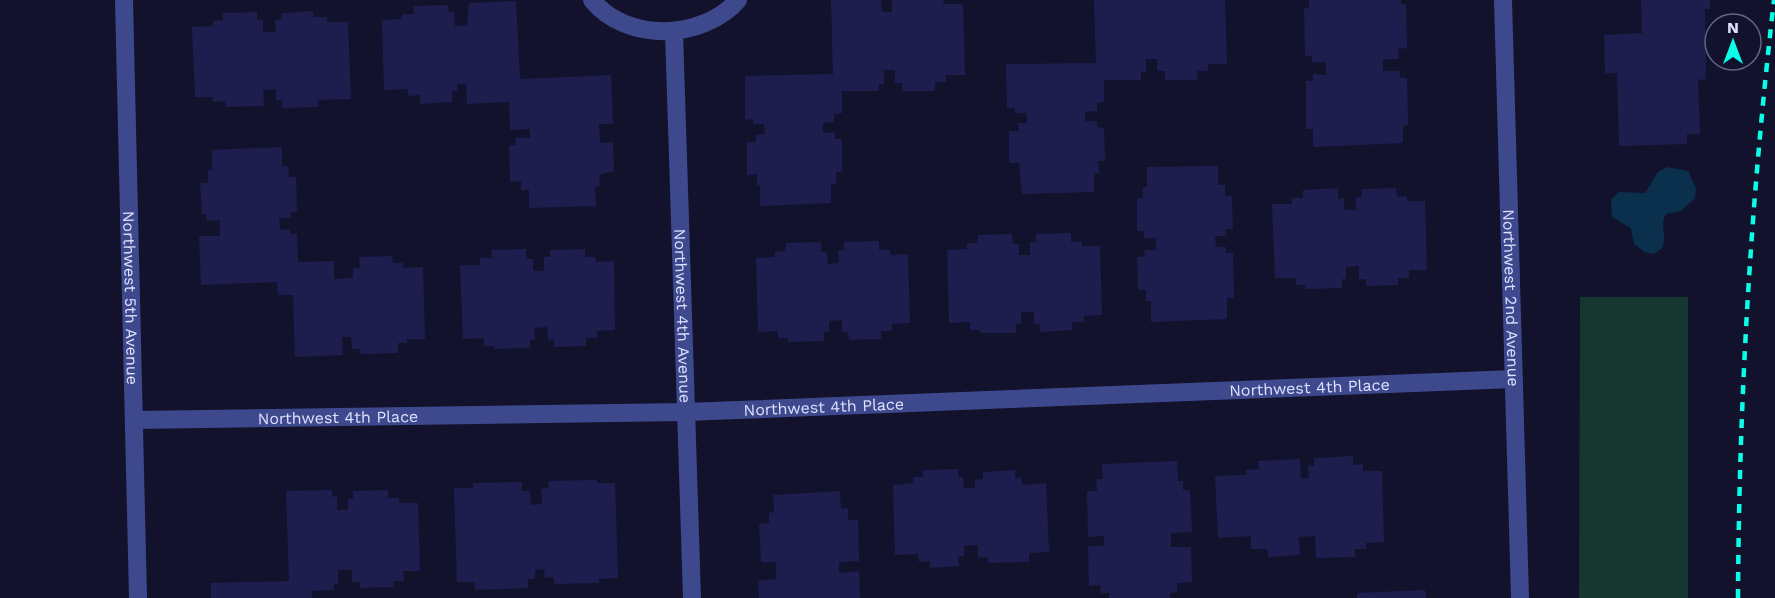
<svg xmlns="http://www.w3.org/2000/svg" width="1775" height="598" font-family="'Work Sans',sans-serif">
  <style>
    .green { fill: #15372f }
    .water { fill: #0b304d }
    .building { fill: #1e1e4e }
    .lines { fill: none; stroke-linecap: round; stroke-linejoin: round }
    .minor { stroke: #3d498c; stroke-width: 18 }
    .rail { stroke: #0affe8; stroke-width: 4.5; stroke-dasharray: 9 8; stroke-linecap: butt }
    .labels { text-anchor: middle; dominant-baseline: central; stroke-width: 4.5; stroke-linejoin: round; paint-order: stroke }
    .street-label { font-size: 16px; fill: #dee1ff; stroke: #12122d }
  </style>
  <rect width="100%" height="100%" fill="#12122d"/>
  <polygon class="green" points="1580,297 1688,297 1688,598 1579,598"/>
  <path class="water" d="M1667,167l21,4 8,17 -1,10 -14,13 -15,3c-7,11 2,21 -4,34l-8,6 -9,-2 -11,-8 -3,-16 -19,-11 -1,-17 8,-8 26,1 13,-21z"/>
  <g class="building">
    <polygon points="831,0 881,0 882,12 892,12 892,0 944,0 943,4 963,4 965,75 946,75 946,82 935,82 935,91 902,91 902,83 895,83 895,70 884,70 884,84 879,84 879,91 842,91 842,113 834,114 834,122 823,123 823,133 835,132 835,139 842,139 842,172 836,172 836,184 831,184 831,203 760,206 760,185 757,185 757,174 747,175 747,142 756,142 756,135 765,134 764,124 753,124 753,119 745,120 745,76 833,74"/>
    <polygon points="1094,0 1225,0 1227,64 1208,64 1208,71 1197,71 1198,80 1165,80 1165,71 1157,71 1157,59 1146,59 1146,73 1141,72 1141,80 1104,80 1104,102 1097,103 1097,111 1085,112 1085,121 1097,121 1097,127 1104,128 1105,161 1098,161 1099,173 1094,173 1094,192 1022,194 1019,163 1009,163 1009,131 1019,131 1018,123 1027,123 1026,113 1015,113 1015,108 1007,108 1006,64 1096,63"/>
    <polygon points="1309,0 1401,0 1401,4 1406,4 1407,48 1398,49 1399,59 1383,59 1383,71 1400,71 1400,78 1407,78 1408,125 1403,126 1403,143 1313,147 1313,129 1306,129 1306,81 1313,81 1313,74 1326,75 1326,62 1312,62 1312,56 1305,56 1304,8 1309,8"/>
    <polygon points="1641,0 1710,0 1710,9 1705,9 1706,79 1698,80 1700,134 1687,134 1687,144 1619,146 1617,73 1605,73 1604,35 1642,33"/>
    <polygon points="516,1 520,79 611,75 613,124 599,124 600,143 613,142 614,171 599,175 600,186 595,187 596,206 529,208 529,190 521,190 521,181 510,182 509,145 516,145 515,138 530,138 530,129 510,130 509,102 467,104 466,84 457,84 457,91 452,91 452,102 420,104 420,95 408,96 408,89 384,90 382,20 402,19 402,14 414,14 413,6 448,5 449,13 454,12 455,26 467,25 469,3"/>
    <polygon points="313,11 313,17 327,17 327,22 348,22 351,99 318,100 318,107 282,108 282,100 276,100 276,89 263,90 264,106 226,107 226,101 213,102 213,97 195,97 192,27 213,26 213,21 223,20 223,13 257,12 257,20 263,19 263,32 276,32 275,20 282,19 282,13"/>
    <polygon points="282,147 282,166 288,166 289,177 296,177 297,212 290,212 291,218 279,218 280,230 290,229 290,234 297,234 298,262 334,261 334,279 353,278 353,268 360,268 359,257 392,256 393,263 403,263 404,268 423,267 425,339 407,339 407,343 398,343 398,353 361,354 360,349 352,349 351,337 342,337 343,355 295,357 293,295 278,295 277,282 201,285 199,236 220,236 220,220 207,221 206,214 202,214 200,183 208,183 208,170 212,170 212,150"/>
    <polygon points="1218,166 1218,185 1225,185 1225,196 1232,196 1233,229 1226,229 1226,236 1215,236 1216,247 1226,247 1226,253 1233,253 1234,298 1227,298 1227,319 1151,322 1151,301 1146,301 1146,290 1138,290 1137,257 1145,257 1144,250 1156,250 1156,238 1144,238 1144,231 1137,231 1137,198 1143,198 1143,187 1147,187 1147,167"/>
    <polygon points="1338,188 1338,199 1344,198 1344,210 1356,210 1356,197 1362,197 1362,189 1396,188 1397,197 1407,196 1407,201 1425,201 1427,270 1409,270 1409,278 1398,278 1398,285 1366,286 1366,279 1359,279 1359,266 1346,267 1346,279 1342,279 1342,288 1306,289 1305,285 1296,285 1295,278 1275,278 1272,204 1292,204 1292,198 1303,198 1303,190"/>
    <polygon points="1071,233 1071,242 1082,241 1082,246 1100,246 1102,315 1084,316 1084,322 1072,322 1073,330 1040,332 1040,324 1034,324 1034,312 1021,312 1021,324 1016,324 1016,333 980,333 980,330 970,330 970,322 949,323 947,250 967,249 967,243 978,243 978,235 1012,234 1013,244 1019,244 1019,255 1030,255 1030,242 1036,242 1036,234"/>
    <polygon points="879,241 879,250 890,250 891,255 908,254 910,323 892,324 892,331 881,331 881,339 849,340 848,332 842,332 842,320 829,321 829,332 824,332 824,341 788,342 788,338 778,338 778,331 758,332 756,258 775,257 775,252 786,251 786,243 821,242 821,252 827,252 828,264 839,263 838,250 844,250 844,242"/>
    <polygon points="526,249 526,259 533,259 533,271 544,271 544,257 550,257 550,250 585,249 585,257 595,257 596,262 614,261 615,330 597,331 597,338 586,338 586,346 554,347 554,339 548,340 547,327 534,328 535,339 530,340 530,348 494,349 494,346 484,346 484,338 463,339 460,265 480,265 480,258 492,258 491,250"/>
    <polygon points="1353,456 1353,465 1363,464 1363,471 1382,471 1384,542 1366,543 1366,549 1355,549 1355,557 1316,558 1315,536 1299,537 1300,555 1268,557 1267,549 1251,549 1251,536 1218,538 1215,476 1246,475 1246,470 1259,469 1258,461 1300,459 1301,478 1309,478 1308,466 1314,466 1314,458"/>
    <polygon points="1177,461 1178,481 1183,481 1183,490 1190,490 1192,532 1171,533 1171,547 1191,547 1192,582 1177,583 1177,592 1170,593 1170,598 1109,598 1109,593 1101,593 1100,585 1089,586 1088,546 1104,546 1104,536 1088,537 1087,491 1097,491 1096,479 1103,479 1102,464"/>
    <polygon points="958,469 958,477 963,477 964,488 975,488 975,480 983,479 983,472 1015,470 1015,478 1021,477 1022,485 1046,483 1049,552 1029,553 1029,562 988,563 988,557 978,558 978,545 964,546 964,556 958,556 959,566 930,568 930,561 919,562 918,554 895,555 893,485 913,483 913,477 923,477 923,470"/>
    <polygon points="597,480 597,483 615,483 618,578 599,579 599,583 554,584 554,577 545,578 544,569 535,570 535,579 528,579 528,588 475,590 475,582 457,582 454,488 473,488 473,483 522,482 522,491 530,491 531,505 542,504 541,489 549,488 548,481"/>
    <polygon points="332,490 332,497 337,496 337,510 348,510 348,499 353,499 353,491 388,490 388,498 399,498 399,503 418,503 420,571 403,571 404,581 394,581 394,587 360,588 360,582 352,582 352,570 338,570 338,584 334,584 334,590 312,591 312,598 211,598 211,583 289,581 286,491"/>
    <polygon points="840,491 841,509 848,508 848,520 858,520 859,561 839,562 839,573 859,571 860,598 759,598 758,581 776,579 776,562 761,562 759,524 769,523 769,513 774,512 773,495"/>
    <polygon points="1425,590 1426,598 1357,598 1357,593"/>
  </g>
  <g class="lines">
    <g class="minor">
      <path id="s1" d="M124,0l14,598"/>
      <path d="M592,0c35,43 111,40 146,0"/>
      <path id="s2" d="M1503,0l17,598"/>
      <path id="s3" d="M674,32l18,566"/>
      <path id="s4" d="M134,420l552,-8 828,-33"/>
    </g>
    <path class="rail" d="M1738,598c1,-200 13,-399 36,-598"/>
  </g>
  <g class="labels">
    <g class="street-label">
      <text stroke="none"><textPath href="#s1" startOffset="298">Northwest 5th Avenue</textPath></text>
      <text stroke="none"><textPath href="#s2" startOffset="298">Northwest 2nd Avenue</textPath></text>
      <text stroke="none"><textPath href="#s3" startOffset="284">Northwest 4th Avenue</textPath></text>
      <text stroke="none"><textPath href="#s4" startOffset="1176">Northwest 4th Place</textPath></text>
      <text stroke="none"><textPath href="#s4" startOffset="690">Northwest 4th Place</textPath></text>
      <text stroke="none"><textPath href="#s4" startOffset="204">Northwest 4th Place</textPath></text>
    </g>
  </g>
  <g transform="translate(1733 42)"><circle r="28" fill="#12122d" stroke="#646581" stroke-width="1.5"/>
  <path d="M0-4.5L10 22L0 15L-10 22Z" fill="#0affe8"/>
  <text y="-9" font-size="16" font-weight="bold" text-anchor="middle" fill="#dee1ff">N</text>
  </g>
</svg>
